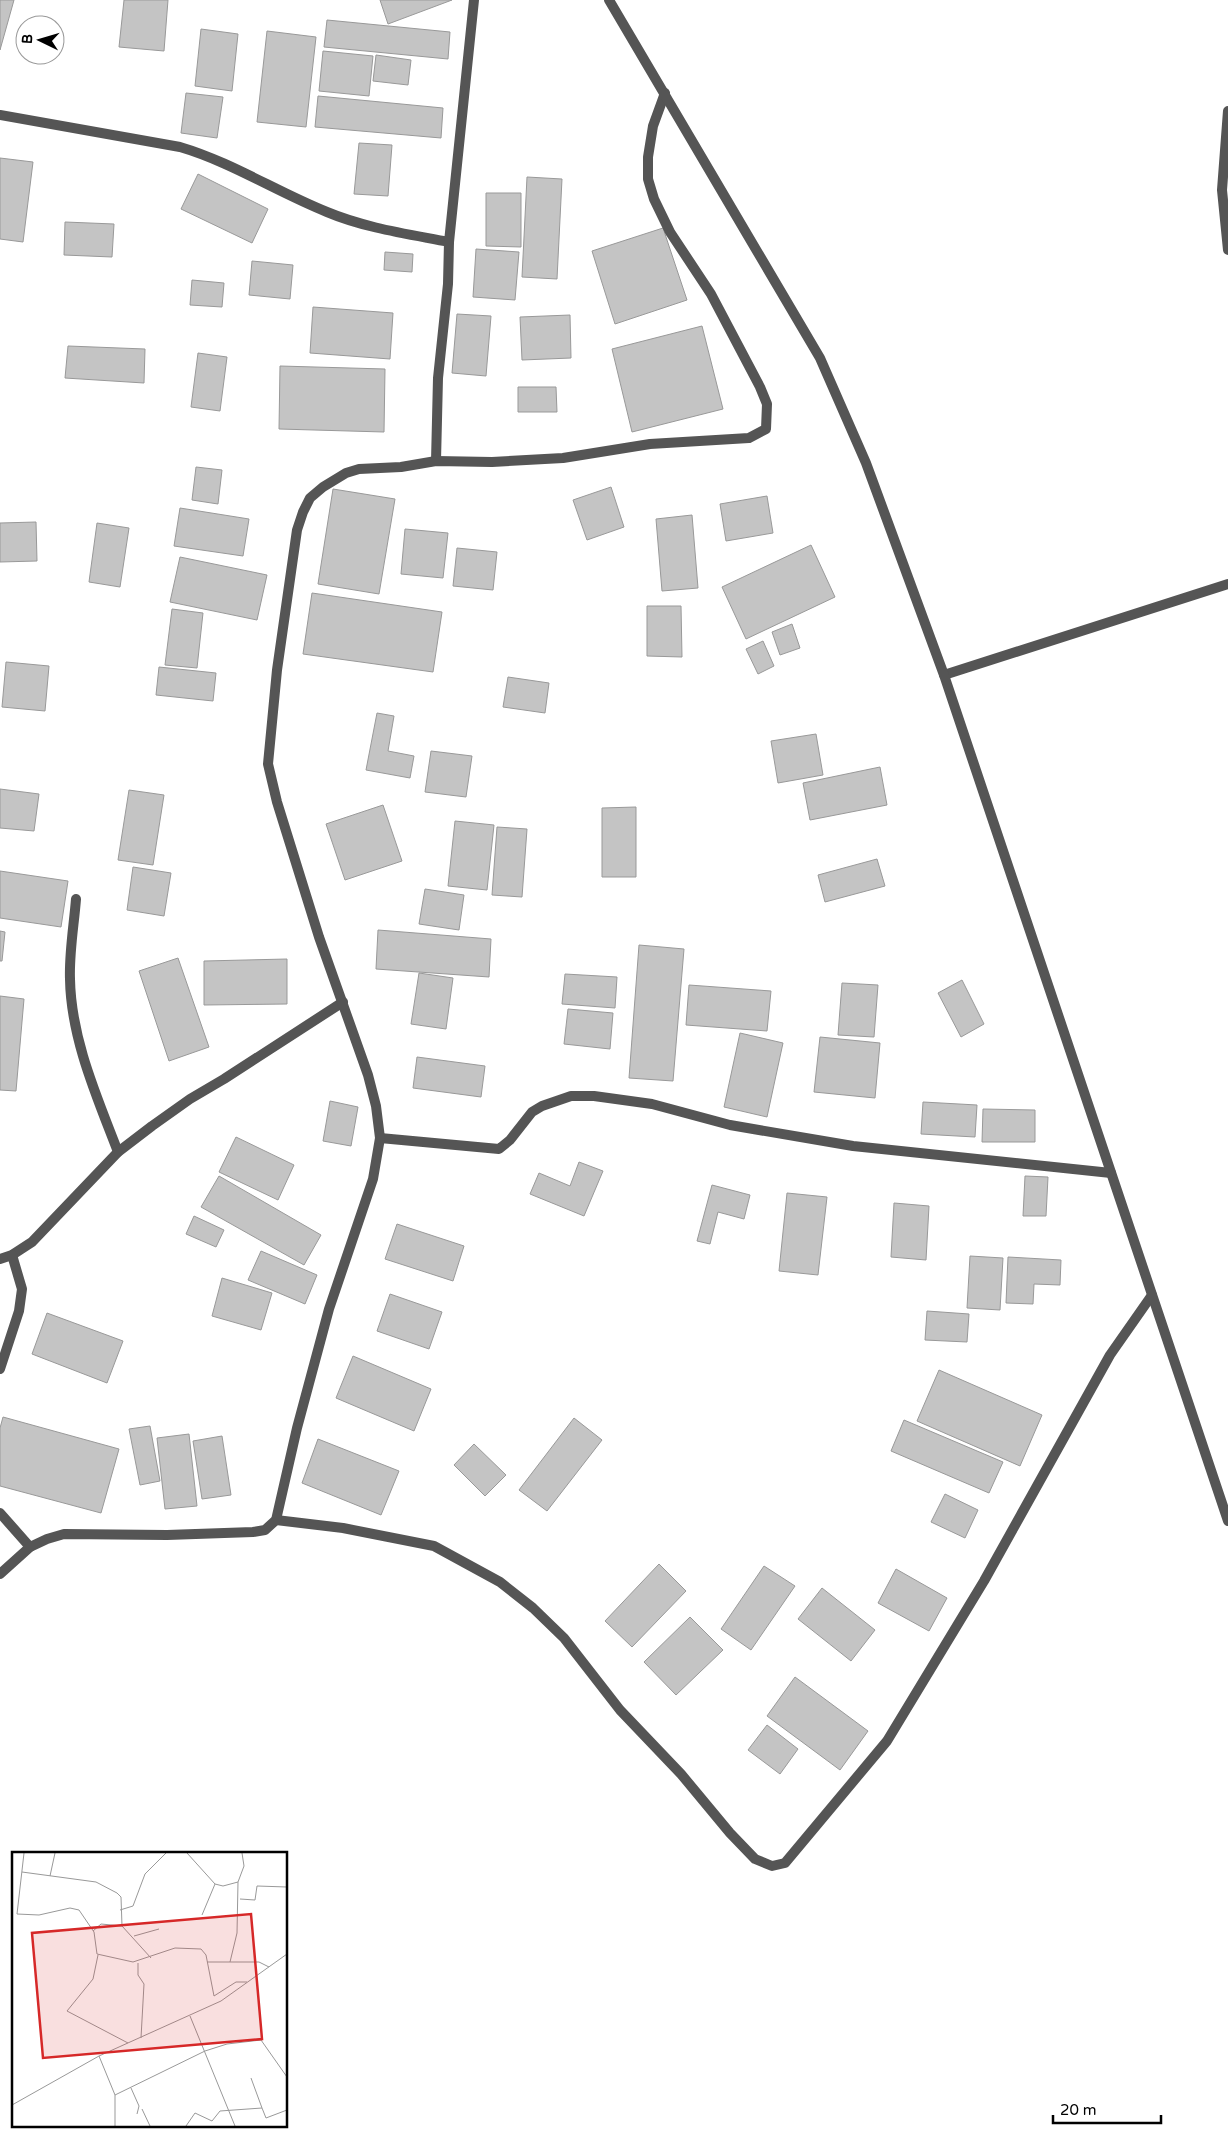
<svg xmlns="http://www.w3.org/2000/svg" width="1228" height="2140" font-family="'Varela Round',sans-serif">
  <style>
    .building { fill: #c4c4c4; stroke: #999 }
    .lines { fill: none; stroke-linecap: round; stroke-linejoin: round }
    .minor { stroke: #555; stroke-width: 10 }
    .tertiary { stroke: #555; stroke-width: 10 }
    .inset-road { fill: none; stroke: #999; stroke-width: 1 }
    .view { fill: #d62828; fill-opacity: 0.15; stroke: #d62828; stroke-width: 2.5 }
    .inset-edge { fill: none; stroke: #000; stroke-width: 2.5 }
  </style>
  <rect width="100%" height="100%" fill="#fff"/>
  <g class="building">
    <polygon points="0,0 14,0 0,50"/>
    <polygon points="124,0 168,0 164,51 119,47"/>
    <polygon points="380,0 452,0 388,24"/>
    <polygon points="327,20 450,32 448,59 324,47"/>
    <polygon points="201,29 238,34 232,91 195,86"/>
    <polygon points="267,31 316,37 306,127 257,122"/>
    <polygon points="323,51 373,56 369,96 319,91"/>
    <polygon points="376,55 411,60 408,85 373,81"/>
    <polygon points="186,93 223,97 217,138 181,133"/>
    <polygon points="318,96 443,108 441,138 315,127"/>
    <polygon points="359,143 392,145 388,196 354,194"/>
    <polygon points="0,158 33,162 23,242 0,239"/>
    <polygon points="198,174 268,209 252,243 181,209"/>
    <polygon points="527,177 562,179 557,279 522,277"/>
    <polygon points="486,193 521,193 521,247 486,246"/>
    <polygon points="65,222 114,224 112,257 64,255"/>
    <polygon points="663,228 687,300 615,324 592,251"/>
    <polygon points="476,249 519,252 515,300 473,297"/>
    <polygon points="385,252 413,254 412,272 384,270"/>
    <polygon points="252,261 293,265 290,299 249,295"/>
    <polygon points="192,280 224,283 222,307 190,305"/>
    <polygon points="313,307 393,313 390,359 310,353"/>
    <polygon points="457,314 491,316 486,376 452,373"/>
    <polygon points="570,315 571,358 522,360 520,317"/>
    <polygon points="702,326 723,409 632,432 612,349"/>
    <polygon points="68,346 145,349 144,383 65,378"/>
    <polygon points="198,353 227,357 220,411 191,407"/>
    <polygon points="280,366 385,369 384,432 279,429"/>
    <polygon points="518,387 556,387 557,412 518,412"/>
    <polygon points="196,467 222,470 218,504 192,500"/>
    <polygon points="611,487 624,527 587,540 573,500"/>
    <polygon points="333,489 395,499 379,594 318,584"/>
    <polygon points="767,496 773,533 726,541 720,504"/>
    <polygon points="180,508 249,519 243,556 174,546"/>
    <polygon points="692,515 698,588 662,591 656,519"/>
    <polygon points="36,522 37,561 0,562 0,523"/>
    <polygon points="97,523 129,528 120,587 89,582"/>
    <polygon points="405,529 448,533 443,578 401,574"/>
    <polygon points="811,545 835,597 746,639 722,587"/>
    <polygon points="457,548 497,552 493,590 453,586"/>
    <polygon points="180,557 267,575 257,620 170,602"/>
    <polygon points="312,593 442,612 433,672 303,654"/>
    <polygon points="647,606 681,606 682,657 647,656"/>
    <polygon points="172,609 203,613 197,668 165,665"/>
    <polygon points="792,624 800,648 780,655 772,632"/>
    <polygon points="763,641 774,666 758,674 746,649"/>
    <polygon points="6,662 49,666 45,711 2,707"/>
    <polygon points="159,667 216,673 213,701 156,695"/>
    <polygon points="508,677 549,683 545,713 503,707"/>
    <polygon points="377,713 394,716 388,751 414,756 410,778 366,770"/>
    <polygon points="816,734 823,775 778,783 771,741"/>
    <polygon points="431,751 472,756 466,797 425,792"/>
    <polygon points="880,767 887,805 810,820 803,783"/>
    <polygon points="0,789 39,794 34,831 0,828"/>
    <polygon points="129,790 164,795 153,865 118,860"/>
    <polygon points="383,805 402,861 345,880 326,824"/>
    <polygon points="636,807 636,877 602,877 602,808"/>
    <polygon points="455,821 494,825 487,890 448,886"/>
    <polygon points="497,827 527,829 522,897 492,895"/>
    <polygon points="877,859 885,886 825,902 818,875"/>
    <polygon points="133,867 171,873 164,916 127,910"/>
    <polygon points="0,871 68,881 61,927 0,918"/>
    <polygon points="425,889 464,895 459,930 419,924"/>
    <polygon points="378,930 491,939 489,977 376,969"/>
    <polygon points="0,931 5,932 2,961 0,961"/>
    <polygon points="639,945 684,949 673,1081 629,1078"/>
    <polygon points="178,958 209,1047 169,1061 139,971"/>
    <polygon points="287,959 287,1004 204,1005 204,961"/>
    <polygon points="419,973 453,978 446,1029 411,1024"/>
    <polygon points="565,974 617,977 615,1008 562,1004"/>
    <polygon points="962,980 984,1024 961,1037 938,993"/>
    <polygon points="842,983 878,985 874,1037 838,1035"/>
    <polygon points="689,985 771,991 767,1031 686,1025"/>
    <polygon points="0,996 24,999 16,1091 0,1090"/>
    <polygon points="568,1009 613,1013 610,1049 564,1044"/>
    <polygon points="740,1033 783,1043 767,1117 724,1107"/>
    <polygon points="820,1037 880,1043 875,1098 814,1092"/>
    <polygon points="417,1057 485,1066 481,1097 413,1088"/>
    <polygon points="330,1101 358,1107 351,1146 323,1141"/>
    <polygon points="923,1102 977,1105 975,1137 921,1134"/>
    <polygon points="983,1109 1035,1110 1035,1142 982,1142"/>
    <polygon points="236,1137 294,1165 278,1200 219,1172"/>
    <polygon points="579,1162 603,1171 584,1216 530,1194 539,1173 570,1186"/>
    <polygon points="219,1176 321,1235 304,1265 201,1207"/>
    <polygon points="1025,1176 1048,1177 1046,1216 1023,1216"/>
    <polygon points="712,1185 750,1195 744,1219 718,1212 710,1244 697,1241"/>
    <polygon points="787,1193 827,1197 818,1275 779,1271"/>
    <polygon points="894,1203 929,1206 926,1260 891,1257"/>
    <polygon points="194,1216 224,1230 216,1247 186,1234"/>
    <polygon points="397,1224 464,1246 453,1281 385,1259"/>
    <polygon points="261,1251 317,1275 305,1304 248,1280"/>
    <polygon points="970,1256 1003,1258 1000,1310 967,1308"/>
    <polygon points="1008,1257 1061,1260 1060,1285 1034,1284 1033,1304 1006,1303"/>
    <polygon points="222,1278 272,1293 261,1330 212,1316"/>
    <polygon points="390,1294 442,1312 429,1349 377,1331"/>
    <polygon points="927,1311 969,1314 967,1342 925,1340"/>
    <polygon points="47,1313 123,1341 107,1383 32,1354"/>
    <polygon points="353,1356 431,1389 414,1431 336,1398"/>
    <polygon points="939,1370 1042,1415 1020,1466 917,1421"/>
    <polygon points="3,1417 119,1449 101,1513 0,1486 0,1428"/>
    <polygon points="574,1418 602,1440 547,1511 519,1490"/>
    <polygon points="904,1420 1003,1462 989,1493 891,1451"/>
    <polygon points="150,1426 160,1481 140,1485 129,1429"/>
    <polygon points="189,1434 197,1506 165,1509 157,1438"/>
    <polygon points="222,1436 231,1495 202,1499 193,1441"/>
    <polygon points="318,1439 399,1471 381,1515 302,1483"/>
    <polygon points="474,1444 506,1475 485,1496 454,1465"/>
    <polygon points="945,1494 978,1510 965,1538 931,1522"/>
    <polygon points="659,1564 686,1591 632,1647 605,1621"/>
    <polygon points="764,1566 795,1586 751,1650 721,1629"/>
    <polygon points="896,1569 947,1598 929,1631 878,1603"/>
    <polygon points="822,1588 875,1630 851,1661 798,1619"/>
    <polygon points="690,1617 723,1650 676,1695 644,1662"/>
    <polygon points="795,1677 868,1731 840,1770 767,1716"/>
    <polygon points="767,1725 798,1749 780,1774 748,1750"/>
  </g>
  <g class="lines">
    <g class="minor">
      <polyline points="1228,111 1222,190 1228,250"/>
      <path d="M0,115l180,32c51,15 97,45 147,65 38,16 81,22 122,30"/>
      <polyline points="436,461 438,378 448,284 449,242 474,0"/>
      <polyline points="944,675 1228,584"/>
      <path d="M76,899c-2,26 -7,54 -6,80 1,60 27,118 48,173"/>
      <polyline points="380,1138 499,1149 510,1140 532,1112 542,1106 571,1096 594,1096 652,1104 730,1125 853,1146 1111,1173"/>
      <polyline points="0,1259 12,1255 32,1242 118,1152 152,1126 190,1099 224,1079 343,1002"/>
      <polyline points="0,1369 19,1311 22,1289 12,1255"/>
      <polyline points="0,1513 30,1547"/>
      <polyline points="276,1520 343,1528 434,1546 500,1582 533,1608 564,1638 620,1710 681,1774 730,1833 755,1859 772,1866 785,1863 887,1741 984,1581 1110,1355 1152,1295"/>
      <polyline points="0,1574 30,1547 47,1539 64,1534 167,1535 253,1532 265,1530 276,1520 297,1428 329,1309 373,1179 380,1138 376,1106 368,1075 319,937 277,802 268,764 277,670 297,530 303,512 310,498 323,487 346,473 359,469 401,467 436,461 492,462 563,458 650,444 749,438 766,429 767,404 760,387 711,294 670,232 654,199 648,179 648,157 653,126 665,93"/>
    </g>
    <polyline class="tertiary" points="609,0 820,358 866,463 944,675 1228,1521"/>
  </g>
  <g transform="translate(12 1852)">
    <rect width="275" height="275" fill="#fff"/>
    <path class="inset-road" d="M12,1l-7,61 22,1 31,-7 9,2 15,22 3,22 36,8 42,-14 26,1 5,6 8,41 22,-14h11M175,1l28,31 8,2 15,-4M10,20l74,10 21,11 4,4 1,29 29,32M38,24l5,-23M228,47l15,1 2,-14 30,1M108,58l13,-4 12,-32 21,-21M190,63l13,-31M81,79l8,-7 21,2M122,84l25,-7M86,103l-5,24 -26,32 61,32M195,110h52l10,5M218,110l7,-29 1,-51 6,-16 -2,-13M126,111v12l6,9 -3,54M178,164l45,110M87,204l16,39M239,226l11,30M119,236l8,18 -2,8M0,253l87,-49 122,-55 66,-47M130,257l8,17M103,274v-31l90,-44 22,-7 34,-4 26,37M174,274l9,-13 17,8 8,-10 42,-3 4,10 21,-8"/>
    <path class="view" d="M239,62l11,125 -219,19 -11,-125z"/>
    <rect width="275" height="275" class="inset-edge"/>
  </g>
  <g transform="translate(40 40) rotate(275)"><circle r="24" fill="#ffffff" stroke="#999999"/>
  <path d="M0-4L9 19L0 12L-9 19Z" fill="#000000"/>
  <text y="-8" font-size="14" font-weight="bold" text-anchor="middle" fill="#000000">B</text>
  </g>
  <path d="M1053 2115v8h108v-8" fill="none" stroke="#000000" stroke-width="2.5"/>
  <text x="1060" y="2115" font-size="15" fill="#000000" stroke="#ffffff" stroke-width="4" paint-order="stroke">20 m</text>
</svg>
